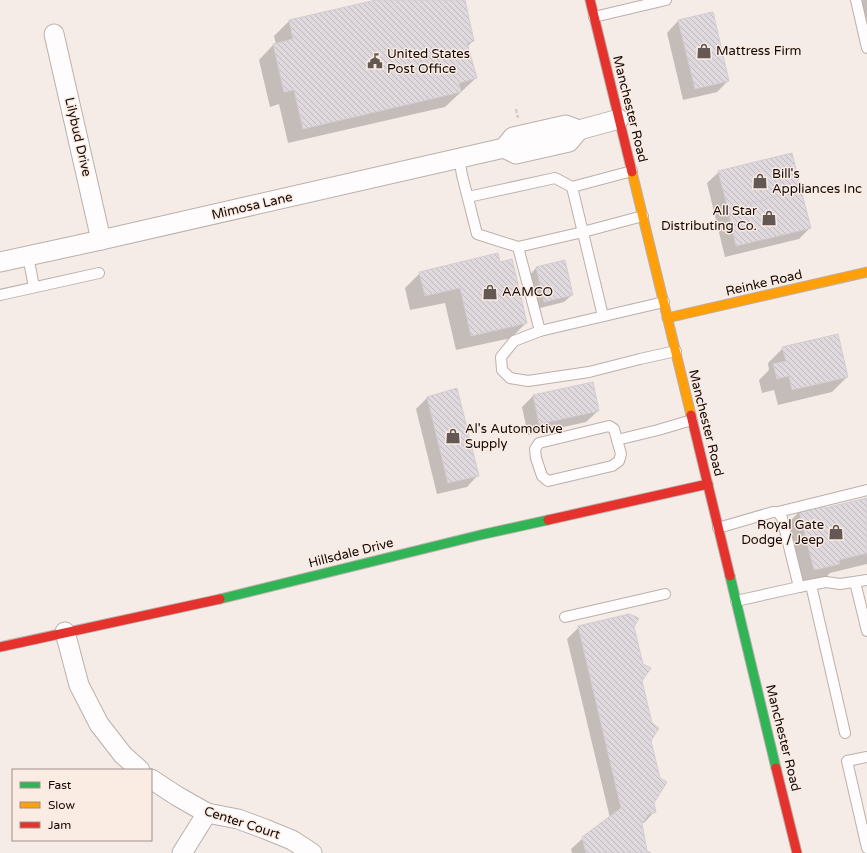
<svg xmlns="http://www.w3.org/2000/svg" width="867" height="853" font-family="'Varela Round',sans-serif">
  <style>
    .shadow { fill: #0003 }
    .building { fill: url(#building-back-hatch); stroke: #d3cdd1 }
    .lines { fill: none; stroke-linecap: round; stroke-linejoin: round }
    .lane-casing { stroke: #bbb0ab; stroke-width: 12 }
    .street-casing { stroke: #bbb0ab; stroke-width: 21 }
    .fast-casing { stroke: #bbb0ab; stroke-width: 11 }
    .slow-casing { stroke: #bbb0ab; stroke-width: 11 }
    .jam-casing { stroke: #bbb0ab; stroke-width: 11 }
    .path { stroke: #d1cecd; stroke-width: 2.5; stroke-dasharray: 4 2; stroke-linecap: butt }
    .lane { stroke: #fefcfc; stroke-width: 10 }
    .street { stroke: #fefcfc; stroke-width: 19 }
    .fast { stroke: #30b455; stroke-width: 9 }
    .slow { stroke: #ff9f0a; stroke-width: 9 }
    .jam { stroke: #e5322d; stroke-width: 9 }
    .labels { text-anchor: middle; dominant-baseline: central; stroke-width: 3; stroke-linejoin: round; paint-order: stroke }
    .poi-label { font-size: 13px; fill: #140804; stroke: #faebe3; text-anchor: start }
    .street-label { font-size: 13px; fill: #140804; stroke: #faebe3 }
  </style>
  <defs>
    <pattern id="building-back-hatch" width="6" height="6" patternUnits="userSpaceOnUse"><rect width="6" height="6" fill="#dfd9de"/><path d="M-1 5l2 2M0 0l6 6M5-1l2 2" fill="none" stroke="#beb9bd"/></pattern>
  </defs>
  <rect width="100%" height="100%" fill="#f5ece8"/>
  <g class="shadow">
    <polygon points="381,0 464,0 473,41 467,47 476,78 445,107 288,143 279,104 270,107 259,60 274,44 276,44 274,36 289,21"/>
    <polygon points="860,0 867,0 867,48"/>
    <polygon points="678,21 728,81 717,92 683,100 667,33"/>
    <polygon points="719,172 810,228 799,239 725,257 707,183"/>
    <polygon points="497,255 526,323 511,338 456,350 445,303 410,310 405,288 420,273"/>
    <polygon points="536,268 572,295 564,302 536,309 529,276"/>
    <polygon points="783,348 847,377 832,392 778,405 774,390 762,393 759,380 769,370 768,363"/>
    <polygon points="456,390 478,475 467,487 437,494 416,409 427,398"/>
    <polygon points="533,396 598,411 586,422 528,435 522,407"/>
    <polygon points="867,499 867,564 830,573 824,579 799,585 784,527 799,512 824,509"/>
    <polygon points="633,626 650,741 653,803 655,811 644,823 641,823 647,852 649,853 572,853 571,849 583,838 610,818 567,639 579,627"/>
  </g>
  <g class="building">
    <polygon points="376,0 465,0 474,41 467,43 477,78 459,83 461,92 303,129 294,90 284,92 273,44 293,39 289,20"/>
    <polygon points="713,12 729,81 695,89 678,20"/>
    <polygon points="792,153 801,190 728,209 718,171"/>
    <polygon points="801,190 811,228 736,246 728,209"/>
    <polygon points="498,253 500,262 512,259 527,323 471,336 460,288 425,296 419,272"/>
    <polygon points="565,260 573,295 544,302 536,267"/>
    <polygon points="838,334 848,377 792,390 789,376 777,379 773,364 786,361 782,347"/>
    <polygon points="593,382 599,411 539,424 533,395"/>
    <polygon points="457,388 479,476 448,483 427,397"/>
    <polygon points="867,498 867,553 839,560 840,564 814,570 799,511 825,505 825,508"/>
    <polygon points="629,614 639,618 634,627 643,664 651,668 642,681 652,723 659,728 651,741 660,778 667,782 654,803 656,812 649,814 642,824 647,851 651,853 586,853 582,837 621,808 578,626"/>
  </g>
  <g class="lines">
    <g class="lane-casing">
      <g id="lane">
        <polyline points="856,0 867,48"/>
        <polyline points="594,17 666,0"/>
        <polyline points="459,158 462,175 477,234 518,247"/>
        <polyline points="468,197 555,178 572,187"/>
        <polyline points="643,216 583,232 518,247 540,331 664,302"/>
        <polyline points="28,256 34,287"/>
        <polyline points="0,295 99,273"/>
        <polyline points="603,316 572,187 632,171"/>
        <polyline points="540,331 514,341 501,357 502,370 510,378 528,381 589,372 640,359 676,351"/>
        <polygon points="609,426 614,429 621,454 619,461 612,466 548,481 542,476 536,458 535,449 539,443"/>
        <polyline points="617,440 658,430 692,420"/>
        <polyline points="778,512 782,518 799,587"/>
        <polyline points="718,528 773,512 778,512 867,490"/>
        <polyline points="855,582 867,631"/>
        <polyline points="811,585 845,733"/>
        <polyline points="736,601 799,587 826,582 840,584 867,580"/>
        <polyline points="565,617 665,594"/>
        <polyline points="867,757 847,761 867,848"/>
      </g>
    </g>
    <g class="street-casing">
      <g id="street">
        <polyline points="54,34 101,240"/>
        <polyline points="504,148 516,154 569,142 579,130"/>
        <polyline points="0,262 101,240 504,148 513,137 566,125 579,130 619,119"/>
        <polyline points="65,632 79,685 99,724 123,755 140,770"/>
        <polyline points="151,779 177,796 207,813 238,819 265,829 292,840 312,853"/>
        <polyline points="182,853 207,813"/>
      </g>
    </g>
    <g class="fast-casing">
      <g id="fast">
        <polyline points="730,576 776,768"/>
        <polyline points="220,599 480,535 548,520"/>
      </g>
    </g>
    <g class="slow-casing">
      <g id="slow">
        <polyline points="632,172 691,415"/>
        <polyline points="667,318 867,272"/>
      </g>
    </g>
    <g class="jam-casing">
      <g id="jam">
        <polyline points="590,0 632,172"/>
        <polyline points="691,415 730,576"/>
        <polyline points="548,520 708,484"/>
        <polyline points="0,647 220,599"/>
        <polyline points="776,768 797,853"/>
      </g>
    </g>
    <polyline class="path" points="516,109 518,118"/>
    <use href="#lane" class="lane"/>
    <use href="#street" class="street"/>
    <use href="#fast" class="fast"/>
    <use href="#slow" class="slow"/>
    <use href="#jam" class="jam"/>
  </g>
  <defs>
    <g id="shop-bare" transform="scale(1.2)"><path d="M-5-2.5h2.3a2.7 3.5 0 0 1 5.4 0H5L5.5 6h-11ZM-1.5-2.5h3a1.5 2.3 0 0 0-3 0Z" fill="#635854" stroke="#faebe3" stroke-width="2.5" paint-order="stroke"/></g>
    <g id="civic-bare" transform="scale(1.2)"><path d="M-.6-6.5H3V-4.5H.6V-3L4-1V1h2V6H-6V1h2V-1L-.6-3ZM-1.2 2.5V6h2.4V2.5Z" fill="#635854" stroke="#faebe3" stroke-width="2.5" paint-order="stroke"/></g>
  </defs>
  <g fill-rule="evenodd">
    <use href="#shop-bare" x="704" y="51"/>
    <use href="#civic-bare" x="375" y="61"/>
    <use href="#shop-bare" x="760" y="181"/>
    <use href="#shop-bare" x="769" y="218"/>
    <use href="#shop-bare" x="490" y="292"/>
    <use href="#shop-bare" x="453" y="436"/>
    <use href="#shop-bare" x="836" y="532"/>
  </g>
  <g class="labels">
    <g class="poi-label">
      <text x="716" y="51">Mattress Firm</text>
      <text x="387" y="54">United States<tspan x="387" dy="15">Post Office</tspan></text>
      <text x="772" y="174">Bill's<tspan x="772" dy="15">Appliances Inc</tspan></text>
      <text x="757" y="211" text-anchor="end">All Star<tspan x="757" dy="15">Distributing Co.</tspan></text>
      <text x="502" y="292">AAMCO</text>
      <text x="465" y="429">Al's Automotive<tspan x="465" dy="15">Supply</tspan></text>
      <text x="824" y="525" text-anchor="end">Royal Gate<tspan x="824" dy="15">Dodge / Jeep</tspan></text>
    </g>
    <g class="street-label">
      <text transform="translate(630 109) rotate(76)">Manchester Road</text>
      <text transform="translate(78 137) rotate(77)">Lilybud Drive</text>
      <text transform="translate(252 206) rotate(-13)">Mimosa Lane</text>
      <text transform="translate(764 283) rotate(-13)">Reinke Road</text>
      <text transform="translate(706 423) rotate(76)">Manchester Road</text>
      <text transform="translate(351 553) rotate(-14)">Hillsdale Drive</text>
      <text transform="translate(783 738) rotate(76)">Manchester Road</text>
      <text transform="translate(242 823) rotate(18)">Center Court</text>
    </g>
  </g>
  <rect x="12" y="769" width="140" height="72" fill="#faebe3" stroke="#9e908a"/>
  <rect x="20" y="782" width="20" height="6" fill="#30b455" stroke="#9e908a"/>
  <text x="48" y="789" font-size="12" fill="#140804">Fast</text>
  <rect x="20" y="802" width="20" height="6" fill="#ff9f0a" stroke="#9e908a"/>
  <text x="48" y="809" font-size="12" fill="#140804">Slow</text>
  <rect x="20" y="822" width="20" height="6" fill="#e5322d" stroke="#9e908a"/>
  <text x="48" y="829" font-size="12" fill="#140804">Jam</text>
</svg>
